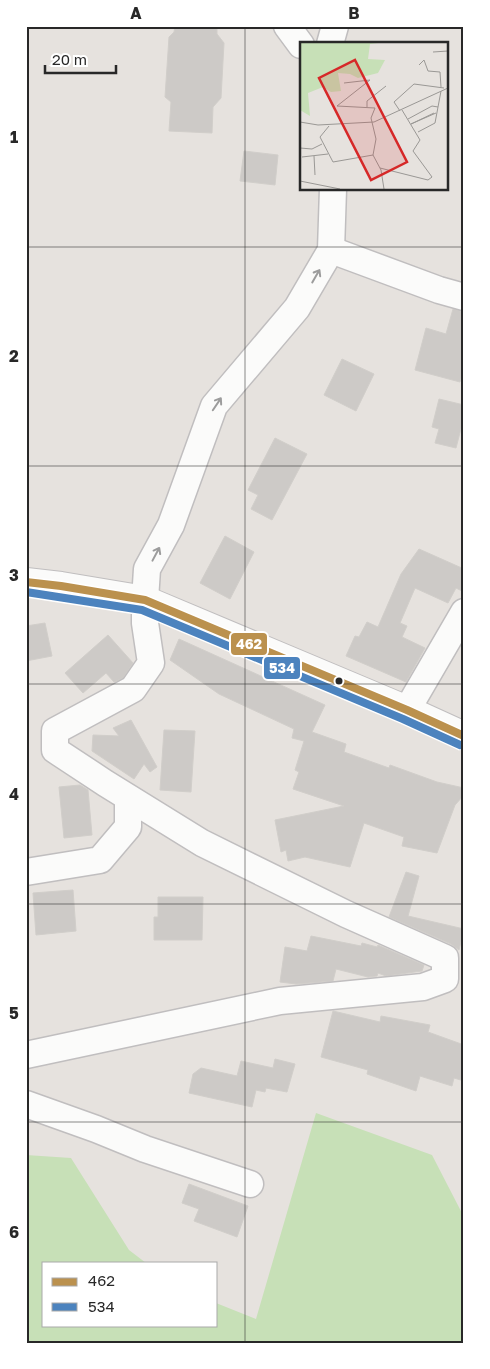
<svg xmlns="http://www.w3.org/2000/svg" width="490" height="1369" font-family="'Golos Text',sans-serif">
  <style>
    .green { fill: #c7e0b7 }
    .building { fill: #cdcac7; stroke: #d1ceca }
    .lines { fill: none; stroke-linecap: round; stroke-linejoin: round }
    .minor-casing { stroke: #c0bebf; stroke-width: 29 }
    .tertiary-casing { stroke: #c0bebf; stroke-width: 30 }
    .minor { stroke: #fbfbfa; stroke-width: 26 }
    .tertiary { stroke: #fbfbfa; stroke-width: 28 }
    .bus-1-casing { stroke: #fff; stroke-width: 11 }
    .bus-2-casing { stroke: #fff; stroke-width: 11 }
    .bus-1 { stroke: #bb914e; stroke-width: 8 }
    .bus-2 { stroke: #4c83be; stroke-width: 8 }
    .oneway { stroke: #9c9c9c }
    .grid { fill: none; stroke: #282828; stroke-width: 1; stroke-opacity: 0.55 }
    .bus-dot { fill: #282828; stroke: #fff; stroke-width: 2 }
    .inset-road { fill: none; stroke: #9a9895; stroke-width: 1 }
    .view { fill: #d62828; fill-opacity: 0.15; stroke: #d62828; stroke-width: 2.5 }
    .inset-edge { fill: none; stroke: #282828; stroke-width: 2.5 }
    .line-badge { stroke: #fff; stroke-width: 2 }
    .badge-label { font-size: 14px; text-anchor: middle; font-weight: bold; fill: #fff }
    .neatline { fill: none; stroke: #282828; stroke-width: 2 }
    .grid-label { font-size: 16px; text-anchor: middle; font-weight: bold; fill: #282828 }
  </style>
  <rect width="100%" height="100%" fill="#e6e2de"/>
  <polygon class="green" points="316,1113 432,1155 464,1217 464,1343 26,1343 26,1155 71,1158 129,1250 146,1263 44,1263 44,1325 216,1325 216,1303 256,1319"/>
  <g class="building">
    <polygon points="175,26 217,26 217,34 224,43 221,98 213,107 212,133 169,131 171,102 165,97 169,37 174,32"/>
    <polygon points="244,151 278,155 275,185 240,181"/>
    <polygon points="453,309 464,312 464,368 460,382 415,370 426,328 446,334"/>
    <polygon points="342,359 374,374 356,411 324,395"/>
    <polygon points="439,399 464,405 464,417 456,448 435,443 439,429 432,427"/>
    <polygon points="275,438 307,454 272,520 251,509 258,495 248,490"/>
    <polygon points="225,536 254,552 230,599 200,583"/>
    <polygon points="419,549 464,569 464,592 456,588 448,603 415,588 400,623 407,626 402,637 425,648 406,682 346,656 355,636 359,637 367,622 378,627 401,574"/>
    <polygon points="45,623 52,656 26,661 26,626"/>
    <polygon points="108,635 133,663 123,678 114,682 106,673 83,693 65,673"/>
    <polygon points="179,639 325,705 312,732 346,744 344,752 389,768 390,765 437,782 464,788 464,795 455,805 437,853 402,846 404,837 364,823 350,867 305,857 288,861 286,850 281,852 275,820 344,806 293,789 299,772 295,770 304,741 292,738 294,729 219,694 170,660"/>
    <polygon points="131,720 157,767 150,772 144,764 134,779 92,751 93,735 119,736 113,728"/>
    <polygon points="164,730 195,731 191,792 160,790"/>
    <polygon points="80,785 88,790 92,835 64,838 59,787"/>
    <polygon points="406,872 419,876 408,916 464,929 459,950 451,944 389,917"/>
    <polygon points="73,890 76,931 36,935 33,893"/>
    <polygon points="158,897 203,897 202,940 154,940 154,917 158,917"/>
    <polygon points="311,936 361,946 362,943 377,947 378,945 424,965 422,971 386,976 378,973 377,976 368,977 336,969 333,981 296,984 280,982 285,947 307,951"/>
    <polygon points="333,1011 380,1022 381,1016 430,1025 428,1032 464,1045 464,1081 454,1078 452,1086 420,1076 416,1091 367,1074 368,1070 321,1057"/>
    <polygon points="275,1059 295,1064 287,1092 266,1088 265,1092 256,1090 252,1107 189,1093 193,1074 201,1068 237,1076 241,1061 273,1068"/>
    <polygon points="189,1184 248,1206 237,1237 194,1221 199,1209 182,1203"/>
  </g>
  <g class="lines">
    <g class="minor-casing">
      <g id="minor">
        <polyline points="287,26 301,45"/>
        <polyline points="330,44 335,26"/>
        <polyline points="331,250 439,290 464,297"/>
        <polyline points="407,710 464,612"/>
        <polyline points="26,872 100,860 128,827 128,798"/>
        <polyline points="26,1055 280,1001 423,987 445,979 445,958 346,914 202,843 105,783 55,750 55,731 133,689 151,663 145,623 145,600 147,569 171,525 214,406 297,308 331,250 333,189"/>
        <polyline points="26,1104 96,1129 145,1149 250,1184"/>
      </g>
    </g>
    <g class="tertiary-casing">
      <polyline id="tertiary" points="26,582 61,586 145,600 407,710 464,736"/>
    </g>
    <use href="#minor" class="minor"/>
    <use href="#tertiary" class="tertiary"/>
    <g class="bus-1-casing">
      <polyline id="bus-1" points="26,582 61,586 145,600 407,710 464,736"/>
    </g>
    <g class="bus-2-casing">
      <polyline id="bus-2" points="26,592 142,610 403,719 460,745"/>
    </g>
    <use href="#bus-1" class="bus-1"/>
    <use href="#bus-2" class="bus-2"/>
  </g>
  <defs><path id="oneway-shaft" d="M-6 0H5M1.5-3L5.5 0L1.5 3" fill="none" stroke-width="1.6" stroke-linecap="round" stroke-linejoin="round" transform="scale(1.25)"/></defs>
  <g class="oneway">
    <use href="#oneway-shaft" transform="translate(316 276) rotate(-60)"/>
    <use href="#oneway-shaft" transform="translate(217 404) rotate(-56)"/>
    <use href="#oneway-shaft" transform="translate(156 554) rotate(-62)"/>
  </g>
  <path class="grid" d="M245,26v1317M26,247h438M26,466h438M26,684h438M26,904h438M26,1122h438"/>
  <circle class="bus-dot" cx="339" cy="681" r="4.5"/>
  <g transform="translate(300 42)">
    <rect width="148" height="148" fill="#e6e2de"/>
    <path d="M0,0h87l-17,2 -2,15 17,1 -7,13 -20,5 -8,-4 -12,-1 3,18 -10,1 -8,-5 -15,6 2,23 -10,-6z" fill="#c7e0b7"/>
    <path class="inset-road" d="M133,10l15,-1M119,23l5,-5 4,11 12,1 1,15M44,41l26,-3 -33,26 38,2 -4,10 5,21 -3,16 8,15 3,19M67,65v-6l19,-15M100,69l-6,-9 20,-18 30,4M134,71l-23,11 25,-11M108,77l24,-13 6,1M0,80l18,3 56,-3 74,-34M29,84l-9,11 13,25 40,-7M118,90l17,-9 6,-32M0,106l12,1 10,-5M14,114l1,19M2,115l26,-3M80,126l48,12 4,-3 -19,-26 7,-11 -18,-30M0,139l40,8"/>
    <path class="view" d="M55,18l52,102 -36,18 -52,-102z"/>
    <rect width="148" height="148" class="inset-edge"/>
  </g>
  <g class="line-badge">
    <rect x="230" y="632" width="38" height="24" rx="5" fill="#bb914e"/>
    <rect x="263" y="656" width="38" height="24" rx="5" fill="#4c83be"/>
  </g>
  <g class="badge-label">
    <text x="249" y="649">462</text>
    <text x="282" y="673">534</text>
  </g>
  <rect width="490" height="1369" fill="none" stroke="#ffffff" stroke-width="55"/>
  <rect x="42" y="1262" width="175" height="65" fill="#ffffff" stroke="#a9a9a9"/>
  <rect x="52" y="1278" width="25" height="8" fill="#bb914e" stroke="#a9a9a9"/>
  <text x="88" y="1286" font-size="15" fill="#282828">462</text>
  <rect x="52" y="1303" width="25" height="8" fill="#4c83be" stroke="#a9a9a9"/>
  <text x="88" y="1312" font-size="15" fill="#282828">534</text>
  <path d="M45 65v8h71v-8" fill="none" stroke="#282828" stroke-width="2.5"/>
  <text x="52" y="65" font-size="15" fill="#282828" stroke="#ffffff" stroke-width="4" paint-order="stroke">20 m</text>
  <rect x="28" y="28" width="434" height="1314" class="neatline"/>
  <g class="grid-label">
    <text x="136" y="19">A</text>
    <text x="354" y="19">B</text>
    <text x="14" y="143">1</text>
    <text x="14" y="362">2</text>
    <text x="14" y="581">3</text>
    <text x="14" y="800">4</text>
    <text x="14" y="1019">5</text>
    <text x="14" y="1238">6</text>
  </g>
</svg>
